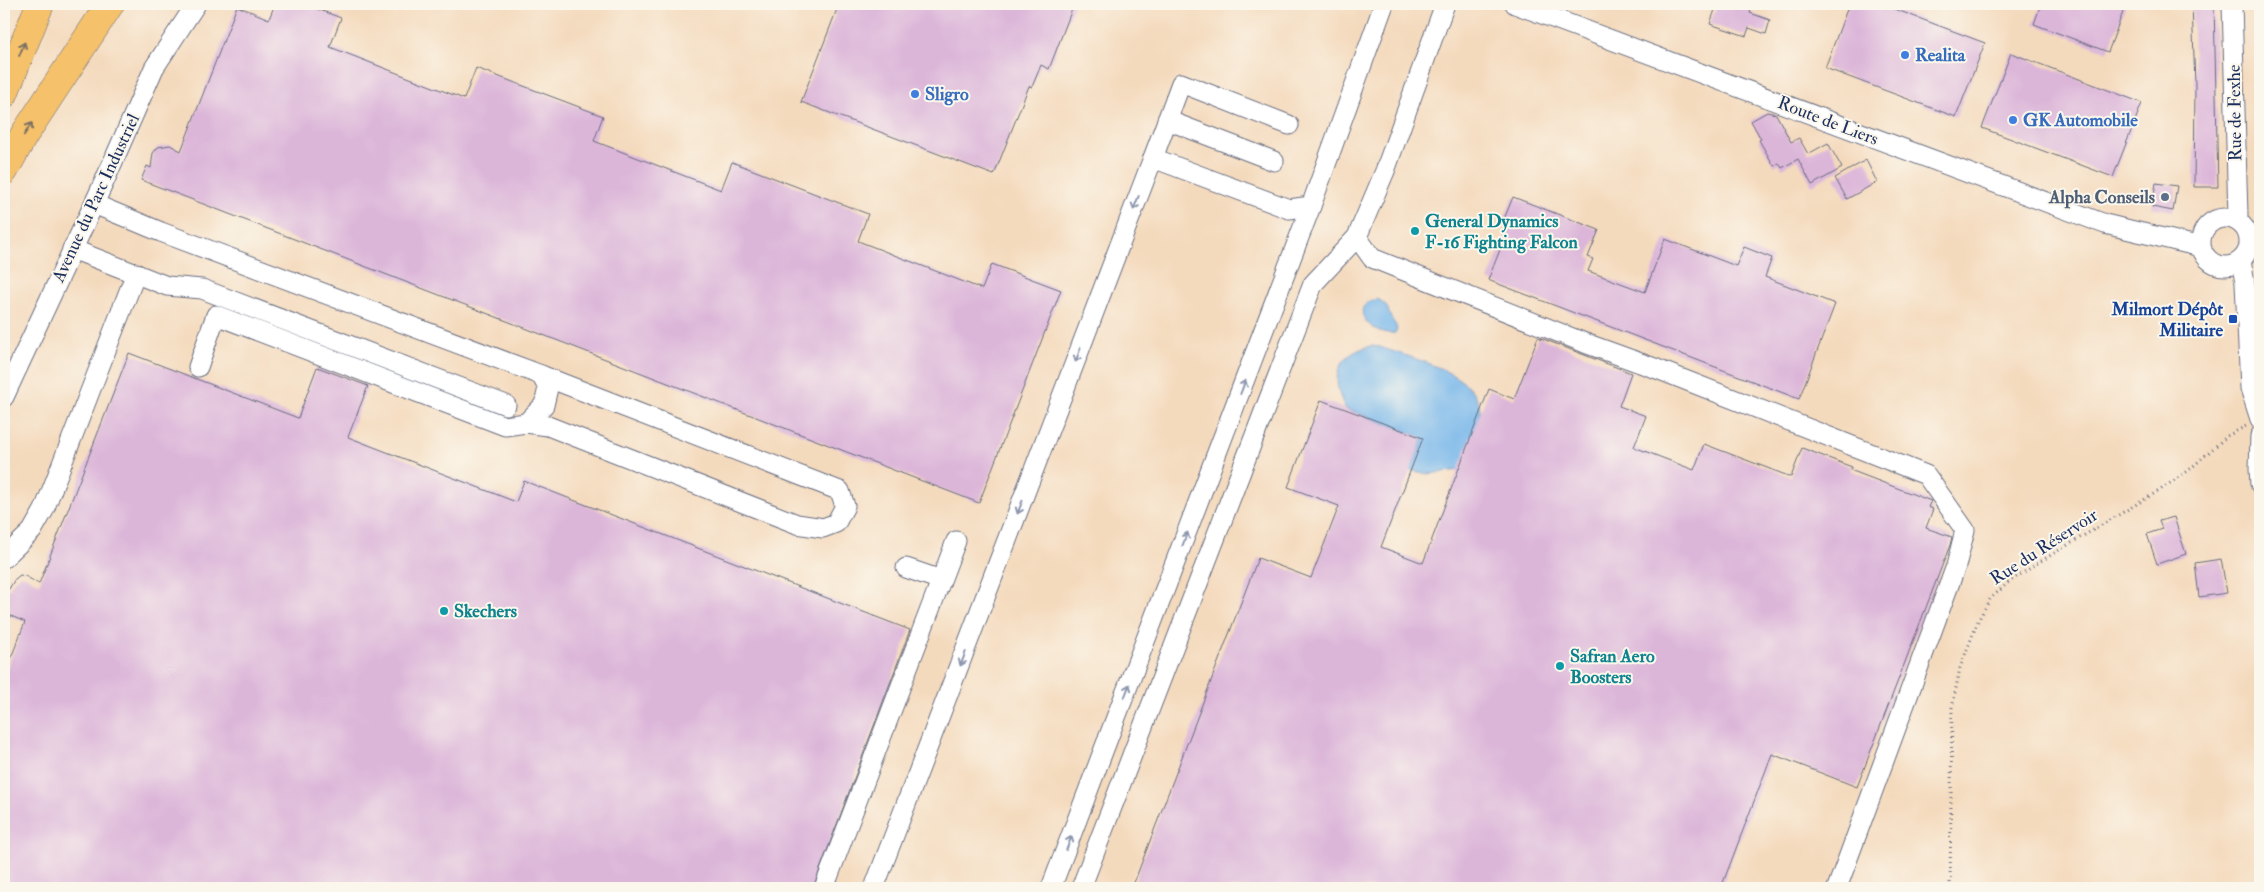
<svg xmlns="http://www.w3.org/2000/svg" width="2264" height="892" font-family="'IM FELL Double Pica',serif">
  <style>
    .water { fill: #76b6ea; stroke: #4872a4 }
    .building { fill: #dcb6d9 }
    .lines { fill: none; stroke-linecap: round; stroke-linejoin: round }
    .minor-casing { stroke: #676b7f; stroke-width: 21 }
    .highway-casing { stroke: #676b7f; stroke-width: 29 }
    .path { stroke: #676b7f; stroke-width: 3; stroke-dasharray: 1 4; stroke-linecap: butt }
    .minor { stroke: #fff; stroke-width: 19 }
    .highway { stroke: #f5c16b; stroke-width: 28 }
    .oneway { stroke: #7d7164 }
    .oneway2 { stroke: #8d97ae }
    .shop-dot { fill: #3f7fe0; stroke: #fbf7ec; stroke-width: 2 }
    .service-dot { fill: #5c6f8a; stroke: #fbf7ec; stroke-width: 2 }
    .culture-dot { fill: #0f9aa8; stroke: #fbf7ec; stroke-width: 2 }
    .transit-dot { fill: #1a4fb4; stroke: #fbf7ec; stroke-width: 2 }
    .labels { text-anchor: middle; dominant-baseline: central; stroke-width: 4; stroke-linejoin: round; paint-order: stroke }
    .shop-label { font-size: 18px; font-weight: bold; fill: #366cbe; stroke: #fbf7ec; text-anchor: start }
    .street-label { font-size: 18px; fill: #1b2f5e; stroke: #fbf7ec }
    .service-label { font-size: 18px; font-weight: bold; fill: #4e5e75; stroke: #fbf7ec; text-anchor: end }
    .culture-label { font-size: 18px; font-weight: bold; fill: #0d838f; stroke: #fbf7ec; text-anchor: start }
    .transit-label { font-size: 18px; font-weight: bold; fill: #164399; stroke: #fbf7ec; text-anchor: end }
  </style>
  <rect width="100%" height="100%" fill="#fbf7ec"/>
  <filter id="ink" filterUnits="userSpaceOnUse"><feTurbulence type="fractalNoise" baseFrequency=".02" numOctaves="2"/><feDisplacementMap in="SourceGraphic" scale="10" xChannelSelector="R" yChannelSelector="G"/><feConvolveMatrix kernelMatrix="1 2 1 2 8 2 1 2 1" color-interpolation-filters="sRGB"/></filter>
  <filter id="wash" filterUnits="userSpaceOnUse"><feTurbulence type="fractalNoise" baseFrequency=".0096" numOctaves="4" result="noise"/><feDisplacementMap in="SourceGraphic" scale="20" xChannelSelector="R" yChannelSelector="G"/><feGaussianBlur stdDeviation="1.12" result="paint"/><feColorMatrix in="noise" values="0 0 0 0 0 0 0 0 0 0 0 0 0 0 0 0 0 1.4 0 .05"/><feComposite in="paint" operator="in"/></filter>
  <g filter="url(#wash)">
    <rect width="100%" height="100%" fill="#f4dabd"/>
    <g class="water">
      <path d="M1376,299c12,4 11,9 15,19 2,4 5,6 6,11l-2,4c-24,3 -49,-26 -19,-34z"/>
      <path d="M1371,346l9,1c30,11 100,26 100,65 0,12 -16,45 -21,58l-31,4 -18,-4 13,-32 -77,-29c-17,-30 -10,-55 25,-63z"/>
    </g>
    <g id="blocks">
      <g class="building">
        <polygon points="275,4 304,4 341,18 330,47 464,99 476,68 603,116 594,141 721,190 732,162 868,214 858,241 982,289 992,264 1061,290 979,503 141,180 147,166 151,168 153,153 158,147 170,145 181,151 237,6 269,19"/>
        <polygon points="839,4 1074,4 1049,69 1041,65 1032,87 1029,86 994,175 801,102"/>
        <polygon points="1717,4 1734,4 1751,10 1750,13 1770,20 1766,34 1749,28 1746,36 1710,24"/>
        <polygon points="1849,4 1881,4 1985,43 1956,117 1825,68"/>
        <polygon points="2041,4 2126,4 2108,52 2034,24"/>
        <polygon points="2192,4 2214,4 2218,187 2194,187 2195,85"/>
        <polygon points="2011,53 2142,103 2113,177 1982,128"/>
        <polygon points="1767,112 1776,114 1791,142 1799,138 1808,154 1828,143 1842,168 1812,185 1798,159 1782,168 1779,163 1774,166 1759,140 1761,139 1751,121"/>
        <polygon points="1866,160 1877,182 1847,199 1835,178"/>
        <polygon points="2156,183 2177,186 2173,211 2152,207"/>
        <polygon points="1513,197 1599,230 1588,257 1593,259 1588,271 1645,292 1665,239 1736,266 1744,247 1772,258 1765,277 1835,304 1799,399 1488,280 1509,227 1502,224"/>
        <polygon points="1538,337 1631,373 1619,406 1646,416 1634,447 1694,470 1704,444 1791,477 1802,448 1852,467 1850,470 1931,501 1928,507 1933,509 1926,528 1952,537 1950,545 1857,787 1772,754 1721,888 1132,888 1258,558 1311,578 1339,506 1288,487 1321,400 1423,438 1381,547 1423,563 1489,389 1514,399"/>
        <polygon points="129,353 298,418 317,367 368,386 348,437 516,502 524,481 910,630 813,888 4,888 4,676 25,622 4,613 4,588 9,589 15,579 20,575 25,576 39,584"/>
        <polygon points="2174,517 2186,554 2157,564 2147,534 2162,529 2159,521"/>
        <polygon points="2221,559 2227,593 2199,597 2195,563"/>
      </g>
    </g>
  </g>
  <g filter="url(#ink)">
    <use href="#blocks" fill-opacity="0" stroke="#676b7f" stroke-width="1"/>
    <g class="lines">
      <g class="minor-casing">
        <g id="minor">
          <polyline points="1515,4 2105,224 2201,247"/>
          <polyline points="2232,4 2238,216 2233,219"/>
          <polyline points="1167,120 1274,161"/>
          <polyline points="1289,125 1181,83 1153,158 1289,209 1311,206 1384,4"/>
          <polyline points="94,204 161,232 541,375 548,388 544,405 526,423 505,426 216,315 198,367"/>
          <circle cx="2225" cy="242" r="24"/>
          <polyline points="1357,237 1372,258 1585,343 1657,369 1926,475 1965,530 1956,566 1837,888"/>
          <polyline points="72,249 167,286 202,289 506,405"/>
          <polyline points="2241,260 2245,283 2250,388 2260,419"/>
          <polyline points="4,397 105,180 154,68 196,4"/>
          <polyline points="526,423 548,426 797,524 823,528 836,523 845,506 840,491 541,375"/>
          <polyline points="2260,436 2259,469 2260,484"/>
          <polyline points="4,558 32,531 44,510 136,273"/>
          <polyline points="906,568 941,580"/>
          <polyline points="824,888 956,541"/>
          <polyline points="874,888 1153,158"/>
          <polyline points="1051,888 1311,206"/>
          <polyline points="1081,888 1313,284 1357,237 1385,171 1445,4"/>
        </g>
      </g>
      <g class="highway-casing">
        <g id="highway">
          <polyline points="4,94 40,4"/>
          <polyline points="4,171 24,135 110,4"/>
        </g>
      </g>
      <g class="path">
        <polyline points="4,421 7,414"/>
        <polyline points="1950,888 1952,708 1960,668 1978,621 1990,599 2009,582 2041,561 2157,492 2188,471 2227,436 2246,426"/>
      </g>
      <use href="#minor" class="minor"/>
      <use href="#highway" class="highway"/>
    </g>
    <defs><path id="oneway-shaft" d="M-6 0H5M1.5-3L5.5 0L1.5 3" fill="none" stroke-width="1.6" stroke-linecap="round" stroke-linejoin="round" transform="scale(1.25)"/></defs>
    <g class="oneway">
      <use href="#oneway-shaft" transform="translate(22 49) rotate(-68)"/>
      <use href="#oneway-shaft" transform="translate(28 129) rotate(-57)"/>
    </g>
    <g class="oneway2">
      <use href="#oneway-shaft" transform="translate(1136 203) rotate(111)"/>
      <use href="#oneway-shaft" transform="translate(1078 355) rotate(111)"/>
      <use href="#oneway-shaft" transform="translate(1243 387) rotate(-69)"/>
      <use href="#oneway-shaft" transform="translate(1020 507) rotate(111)"/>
      <use href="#oneway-shaft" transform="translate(1185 539) rotate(-69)"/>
      <use href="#oneway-shaft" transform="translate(963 659) rotate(111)"/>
      <use href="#oneway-shaft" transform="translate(1127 691) rotate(-69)"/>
      <use href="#oneway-shaft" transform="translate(1069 843) rotate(-69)"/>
    </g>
  </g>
  <g class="shop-dot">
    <circle cx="1905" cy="55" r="5"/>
    <circle cx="915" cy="94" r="5"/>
    <circle cx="2013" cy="120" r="5"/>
  </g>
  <circle class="service-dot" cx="2165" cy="197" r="5"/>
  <g class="culture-dot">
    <circle cx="1415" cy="231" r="5"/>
    <circle cx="444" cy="611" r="5"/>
    <circle cx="1560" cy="666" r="5"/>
  </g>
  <rect class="transit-dot" x="2228" y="314" width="10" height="10" rx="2.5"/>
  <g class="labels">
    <g class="shop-label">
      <text x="1915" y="55">Realita</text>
      <text x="925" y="94">Sligro</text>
      <text x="2023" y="120">GK Automobile</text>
    </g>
    <g class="street-label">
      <text transform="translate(2235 113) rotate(-91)">Rue de Fexhe</text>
      <text transform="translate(1828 121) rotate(21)">Route de Liers</text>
      <text transform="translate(96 198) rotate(-65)">Avenue du Parc Industriel</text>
      <text transform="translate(2044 547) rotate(-33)">Rue du Réservoir</text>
    </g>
    <g class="service-label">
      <text x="2155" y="197">Alpha Conseils</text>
    </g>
    <g class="culture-label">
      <text x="1425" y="221">General Dynamics<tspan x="1425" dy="21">F-16 Fighting Falcon</tspan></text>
      <text x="454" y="611">Skechers</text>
      <text x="1570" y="656">Safran Aero<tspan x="1570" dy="21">Boosters</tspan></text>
    </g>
    <g class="transit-label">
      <text x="2223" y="309">Milmort Dépôt<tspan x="2223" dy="21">Militaire</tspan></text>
    </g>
  </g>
  <rect width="2264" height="892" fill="none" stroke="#fbf7ec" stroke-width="20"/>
</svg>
